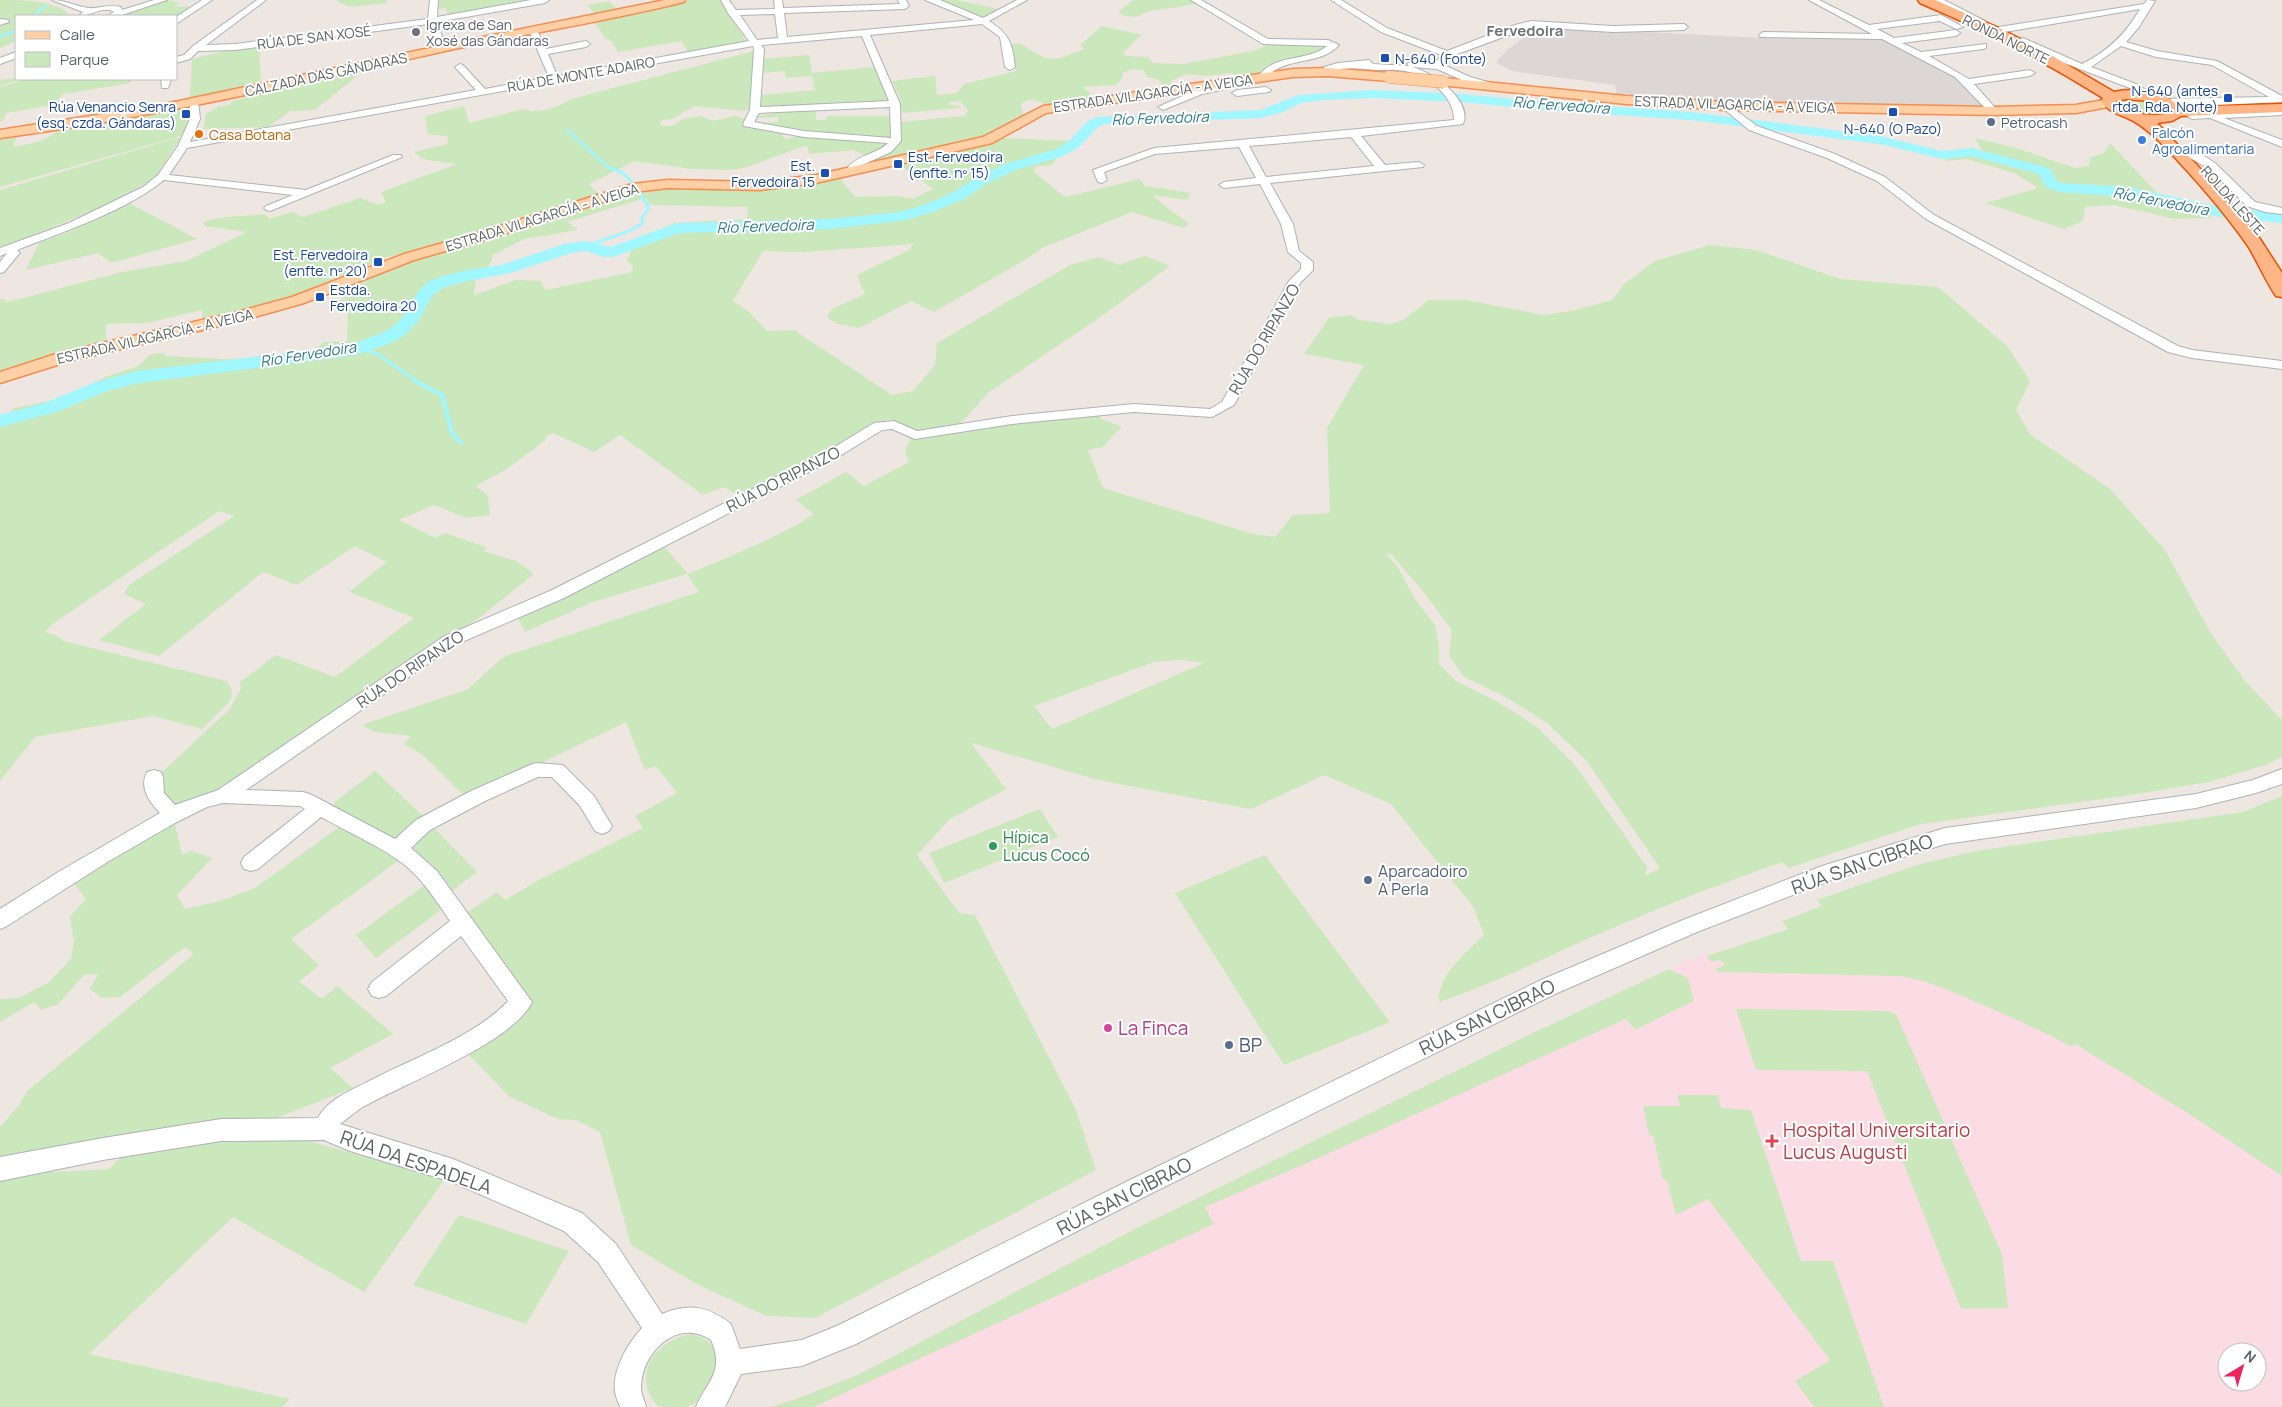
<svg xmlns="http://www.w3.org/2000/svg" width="2282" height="1407" font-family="Manrope,sans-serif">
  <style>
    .industrial { fill: #dcd6d4 }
    .medical { fill: #fcdce4; fill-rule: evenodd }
    .green { fill: #cbe7bc; fill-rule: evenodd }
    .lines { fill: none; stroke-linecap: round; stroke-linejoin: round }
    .stream-far2 { stroke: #a0f7ff; stroke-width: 2.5 }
    .stream-far1 { stroke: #a0f7ff; stroke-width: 3 }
    .stream { stroke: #a0f7ff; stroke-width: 4 }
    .river { fill: #a0f7ff; fill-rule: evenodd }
    .minor-casing { stroke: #adb3b5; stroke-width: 2 }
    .major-casing { stroke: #f78d51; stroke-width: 3 }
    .highway-casing { stroke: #ef4f00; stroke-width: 3 }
    .minor { fill: #fff; fill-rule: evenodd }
    .major { fill: #ffd0a5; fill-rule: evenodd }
    .highway { fill: #ffb687; fill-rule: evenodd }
    .major-bridge-casing { stroke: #f78d51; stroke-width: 13; stroke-linecap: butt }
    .major-bridge { stroke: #ffd0a5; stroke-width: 12 }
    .worship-dot { fill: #6b7280; stroke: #fff; stroke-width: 2 }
    .transit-dot { fill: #1a4fb4; stroke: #fff; stroke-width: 2 }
    .service-dot { fill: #5c6f8a; stroke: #fff; stroke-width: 2 }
    .food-dot { fill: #e8710a; stroke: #fff; stroke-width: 2 }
    .shop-dot { fill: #3f7fe0; stroke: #fff; stroke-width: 2 }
    .leisure-dot { fill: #2e9e5b; stroke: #fff; stroke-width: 2 }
    .hotel-dot { fill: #d1479c; stroke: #fff; stroke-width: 2 }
    .health-dot { fill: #e0444e; stroke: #fff; stroke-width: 2 }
    .labels { text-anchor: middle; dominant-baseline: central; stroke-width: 4; stroke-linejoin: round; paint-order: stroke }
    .far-worship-label { font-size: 14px; fill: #5b616d; stroke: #fff; text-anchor: start }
    .far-street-label { font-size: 14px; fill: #5a6163; stroke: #fff }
    .far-transit-label { font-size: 14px; fill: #164399; stroke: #fff; text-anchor: end }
    .far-service-label { font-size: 14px; fill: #4e5e75; stroke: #fff; text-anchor: start }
    .far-shop-label { font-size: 14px; fill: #366cbe; stroke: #fff; text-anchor: start }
    .far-food-label { font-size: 14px; fill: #c56008; stroke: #fff; text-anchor: start }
    .far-neighbourhood-label { font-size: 15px; font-weight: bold; fill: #6b7475; stroke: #fff }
    .far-water-label { font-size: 15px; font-style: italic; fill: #2e7a88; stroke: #fff }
    .street-label { font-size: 16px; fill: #5a6163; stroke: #fff }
    .leisure-label { font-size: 16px; fill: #27864d; stroke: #fff; text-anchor: start }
    .service-label { font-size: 16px; fill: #4e5e75; stroke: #fff; text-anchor: start }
    .near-street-label { font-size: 19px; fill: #5a6163; stroke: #fff }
    .near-hotel-label { font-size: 19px; fill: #b23c85; stroke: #fff; text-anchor: start }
    .near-service-label { font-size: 19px; fill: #4e5e75; stroke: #fff; text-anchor: start }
    .near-health-label { font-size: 19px; fill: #be3a42; stroke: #fff; text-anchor: start }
  </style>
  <rect width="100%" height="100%" fill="#eee6e1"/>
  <polygon class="industrial" points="1550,27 1763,38 1885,39 1954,76 1966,85 1987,109 1778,104 1617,96 1615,85 1512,71 1496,62 1508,49 1532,32"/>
  <path class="medical" d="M1857,907l337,210 88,59v231h-1511l25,-8 62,-24 277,-146 520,-254 49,-22 3,3zM2227,1352h30v30h-30z"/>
  <g class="green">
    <path d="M0,0c21,0 57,0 71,16h-55v25l-16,7z"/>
    <polygon points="169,0 180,3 173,7 193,6 176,17 119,16"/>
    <polygon points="336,0 387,0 387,3 349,7"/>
    <polygon points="439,0 533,0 448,16 446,8 438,9"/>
    <polygon points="688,0 721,0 746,41 688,53 682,41 618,52 612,41 605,38 594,21"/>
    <polygon points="938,0 957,0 1003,10 983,19"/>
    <polygon points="1134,0 1191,0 1197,4 1149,11 1136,17 1125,16 1119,13 1120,10"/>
    <polygon points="609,1 619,11 597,16 587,5"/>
    <path d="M1102,26l40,9c-8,5 -11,12 -19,17l3,4 22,1 5,6 31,1 69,-13 15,-6 50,-2 8,2v3l-64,27 -21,2 -10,-4 -24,3 -22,-2 -14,7 1,5 -8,2 -5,-8 -12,-3 -3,-6 -9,-2 -12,3v5l-7,8 -33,2 12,11 -48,8c-8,-6 -18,-9 -26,-2l3,11 -30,18 -16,5 -117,27c22,-12 42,-14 40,-43l63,-6 4,-6 -8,-9 -11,1 1,3h9v3l-57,5 -2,-15 -8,-17 43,-5 2,19 20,-2 7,-9 52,-13 -7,-26 11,-2c30,20 30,20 64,6l-4,-4z"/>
    <polygon points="259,46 261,85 190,100 192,59 229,50"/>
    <path d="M754,51l-2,57 -7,3 -51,-5 -21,13 -12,1 -1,6h12l10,-7 19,-3 12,5 22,-5 49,17 -2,2 3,4 20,-4 87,7 -24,15 -14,-7 -45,4 -2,-9 -63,23 -16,2 -36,-1 -57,-8 -46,23 11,11 -104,34 -108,28 -103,43 -83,20v-10c-19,4 -39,10 -58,13 -14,1 -26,-1 -39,2l2,19 -107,29v-74h6l-2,4 118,-31 64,-11 61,-29 -42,-6 -2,-4c20,-7 40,-5 61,-8l5,5 22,-7 12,5 57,-19 17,6 9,-1 -5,-11 76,-28 -35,-5 -8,-7 33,-8 1,-8 -20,-2 -3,-18 39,-10 5,17 55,-14c13,6 35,-2 47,-10z"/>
    <polygon points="809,55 812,73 874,67 891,99 889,101 761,108 761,95 815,90 812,76 786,78 785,71 763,73 763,59"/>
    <polygon points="369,66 315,110 290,111 268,127 203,129 206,114 219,106 230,105 232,101 250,97 247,92"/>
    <polygon points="16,78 21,79 2,85 1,87 26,79 131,79 131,83 63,94 52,105 6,113 3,121 0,121 0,80"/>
    <polygon points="2117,98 2145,98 2170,112 2166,115 2138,115 2114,104"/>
    <path d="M185,107c5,11 1,19 -4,29l-181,51v-49l17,-2 -4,11c21,-4 31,-5 48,-18z"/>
    <polygon points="817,109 815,120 826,120 827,116 891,116 893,139 800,132 755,123 778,122 778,117 757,118 759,115 788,112 789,110"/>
    <polygon points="177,138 180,139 154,179 104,206 0,249 0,190"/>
    <path d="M1003,138l66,3 -17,24 -18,2 1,6 30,24 75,-18 5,7 46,7 -4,7 -34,-5 13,12 23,16 -5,5 -52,-16 -88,35 -19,13 -91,52 -23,-11 -52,27 -21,-4 -11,-7 5,-8 33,-15 -8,-19 52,-25 4,-6 -109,8 -41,-1 -30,50 16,11 18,19 27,-1 98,65 21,-4 22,-26 2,-22 133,-78 29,-8 20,8 26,-9 25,10 -71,52 -110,74 -29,32 -48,8 -23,-13 -103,58 -45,20 -17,-10 -21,8 -83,-60 -26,17 -41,-19 -8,4 1,3 -41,30 -29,16 12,10 2,19 -23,3 -33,-13 -35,15 36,18 10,-5 43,15 -5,3 33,10 18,13 -51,41 -164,113 -101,65 -39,16 -19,-16 1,-20 69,-64 11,-21 -1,-6 36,-27 59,22 79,-59 -65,-26 38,-30 -32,-16 -59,39 -33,-13 -104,84 -60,-16 47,-36 -22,-10 5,-9 105,-69 -15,-5 -165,112 -9,9 11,3 8,6 162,40 6,8 -1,11 -29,29 -49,-13 -118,21 -35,44v-360l14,-13 47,-9 44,-22 33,-11 13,-12 15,-1 -1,3 77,4 68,-8 14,-10 23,-1 1,-29 -15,-7 24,-16 -12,-4 49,-19 106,-30 132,-45 27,-4 108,2 72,-12 16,20 43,-1 15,3 20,-10 -35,-26 81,-17zM645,198l5,7 98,2 -1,12 -73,4 -13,7 -6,8 -22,8 -6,14 5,5 1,7 -88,18 -4,-9 -25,-1 -42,15 3,-24 12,-5 4,-11 31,-16 54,-9 -11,-8z"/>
    <polygon points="1975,138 2016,148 2075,168 2089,166 2090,158 2104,153 2110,143 2158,194 2210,208 2211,218 2175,219 2114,205 2085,207 2083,221 2064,229 1986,203 2038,188 2014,173 1967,159 1947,161 1933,152 1982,150"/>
    <polygon points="129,203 197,239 111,263 98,253 26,270 39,243 67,233"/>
    <path d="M1710,245l46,5 84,29 98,8 69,59 23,35 -14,29 14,24 80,55 55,61 45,82 34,48 38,40v37l-17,8 -56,17 -78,13 -210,29 -132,44 -7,-6c-66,23 -131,49 -195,77 -49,22 -97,46 -148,63 -1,-28 27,-49 45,-67l-10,-27 -83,-104 -67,-29 -73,34 -153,-29 -127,-37 35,46 -56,30 -33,36 42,58 16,2 100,193 21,62 -281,148 -48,-2 -69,-31 -67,-40 -31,-113 -24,-12 -18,-1 -48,-22 -42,-43 43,-28 16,-22 -63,-89 33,-23 8,8 32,-19 106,-53 -8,-12 42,-23 -21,-27 -11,4 -19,-48 -159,77 -44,-44 -19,-11 7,-8 -36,-4 -13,-7 106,-36 35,-32 196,-65 -12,-18 -94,28 -68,30 -9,-17 146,-71 26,30c41,-18 89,-35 126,-60l-18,-14 50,-28 18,14 45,-24 -4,-12 6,-13 43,-8 144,-16 4,7 20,6 -19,21 -15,3 15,38 150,46 22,3 18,-22 37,-2 -3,-85 37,-63 -60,-11 25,-36 22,-3 8,5 31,4 13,-4 26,-20h37l77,15 33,-5 36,-10 13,-17 30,-22zM1386,554h5l35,41 26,35 -3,26 14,20 41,20 43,27 39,37 74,108 -15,8 2,-9 -73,-103 -37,-37 -41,-26 -40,-20 -17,-17v-17l-4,-22 -20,-26 -18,-33zM1181,660l23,3 -152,66 -18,-23 120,-44z"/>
    <polygon points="375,771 425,818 396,840 332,808 335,802"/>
    <path d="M2282,796v380l-88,-59 -119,-73 -3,3c-31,-16 -62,-31 -94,-44 -26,-12 -51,-23 -80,-27l-180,-4 -3,-3 10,-4 -5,-5 -9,2 -4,-6 81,-27 -6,-8 40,-15 -5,-6 100,-35 59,-14 267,-39z"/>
    <polygon points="1040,809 1058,837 944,883 929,853"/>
    <polygon points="174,819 182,855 191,851 212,858 177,895 185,909 220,901 255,888 343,824 402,858 291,939 319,965 299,982 322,999 337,986 393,1034 330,1068 353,1088 274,1119 0,1166 0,1127 20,1104 27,1091 194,954 185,947 120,997 102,998 90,989 98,974 84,975 58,1004 41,1010 34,1002 0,1022 0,999 19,998 49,982 71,959 74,942 70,917 86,899 71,880"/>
    <polygon points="430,824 477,872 448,894 406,852"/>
    <polygon points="1265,855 1390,1022 1284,1065 1175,893"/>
    <polygon points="430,883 445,907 376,958 356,935 422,887"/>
    <polygon points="1669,969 1688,978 1694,1001 1635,1030 1626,1019 1323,1156 1205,1207 1214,1224 814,1407 771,1407 796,1399 858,1375 1135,1229 1531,1034"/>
    <polygon points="1736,1009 1889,1011 1896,1014 2002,1254 2008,1308 1961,1309 1867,1071 1756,1070"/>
    <polygon points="1677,1095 1718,1095 1721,1108 1751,1110 1801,1261 1833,1261 1884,1407 1814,1407 1795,1381 1830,1360 1708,1199 1676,1215 1667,1181 1663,1180 1653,1136 1649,1135 1643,1106 1680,1106"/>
    <polygon points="224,1136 294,1137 445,1179 364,1292 233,1217 89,1354 290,1399 282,1407 0,1407 0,1175 109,1169 125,1153"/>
    <polygon points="459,1215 569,1251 526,1324 413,1285"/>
    <path d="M692,1334c8,3 15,5 20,12 15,19 -4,56 -26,61 -8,0 -21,0 -28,-1 -28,-31 -2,-67 34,-72z"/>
  </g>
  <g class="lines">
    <g class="stream-far2">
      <polyline points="38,16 38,11 46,6"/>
      <polyline points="0,36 16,31"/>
      <polyline points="567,130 608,167 614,169"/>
    </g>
    <g class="stream-far1">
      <polyline points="611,168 623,173 633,183"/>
      <polyline points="586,246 629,231 643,223 642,218 649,208 639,192"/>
      <polyline points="359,348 377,354 418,382"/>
    </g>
    <polyline class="stream" points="415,381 442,395 452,433 461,443"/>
    <polygon class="river" points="1373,90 1462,94 1543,102 1691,112 1880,136 1942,151 1971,148 2046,167 2050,169 2057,181 2061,183 2128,187 2221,207 2282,213 2282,223 2221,217 2128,197 2059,192 2046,187 2039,175 2036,173 1971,156 1942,159 1880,144 1691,120 1543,110 1462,102 1373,98 1324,100 1300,103 1283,112 1261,118 1104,124 1098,127 1078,148 1064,156 1015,170 986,184 966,198 936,211 906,220 831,229 679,233 613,257 604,257 586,251 575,252 510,273 462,282 443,288 432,296 418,321 406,334 393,342 357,355 138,383 107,391 59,411 0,427 0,415 45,403 93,383 137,371 347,346 380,334 393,327 402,318 420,289 431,280 462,271 501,265 565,244 584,241 611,247 677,223 831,219 899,212 924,205 954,192 976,178 1005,164 1054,150 1068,142 1088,121 1097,117 1260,110 1299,95"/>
    <g class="minor-casing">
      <g id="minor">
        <path d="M52,0c13,0 23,6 36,8 11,1 20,-4 33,-1l1,3 32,-10h13l-48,16h-12l7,-4c-9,-7 -24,4 -35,4l4,-4z"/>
        <polygon points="202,0 212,0 176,24 176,17"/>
        <polygon points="257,0 266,0 206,45 235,44 428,19 430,0 438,0 437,17 531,0 549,0 545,3 437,22 446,48 441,51 436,48 429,24 235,50 198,51 190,59 176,63 176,57 184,55 193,46"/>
        <path d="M721,0h8l7,10 39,-1 -1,-9h8l1,8 117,-4 -2,-4h8l3,6 -4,3 -121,4 3,24 187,-17 -49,-20h15l43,18 34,-18h10l-38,21c20,12 24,24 26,46l-5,3 -5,-3 -5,-30 -18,-13 -112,11 30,69 1,37 -10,11 -31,14v5h-8l-4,-4c10,-12 29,-13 40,-24l-84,-6 -60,-11 -1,-2 7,-14 4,-61 -1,-3 -566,102 -18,27 137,15 87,-35h8l1,2 -132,54 -4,-1 -2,-2 2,-2 27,-11 -129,-15c-38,31 -101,52 -147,70l3,3 -2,2 -14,17 -4,1v-11l7,-9 -7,3v-8l69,-25 74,-36 15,-12 20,-29 12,-27v-19h6l2,2 2,17 -10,23 286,-52 -21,-23 5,-3 3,1 22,24 64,-12 -20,-47 4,-3 4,3 9,19 40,-8 4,3 -4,3 -38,7 9,22 192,-35 -21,-28zM775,14l3,24 -21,2 -17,-25zM862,36l27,65 -129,6 4,-58 -3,-4zM890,107l1,31 -87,-7 -50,-9 5,-9z"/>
        <path d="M1191,0h10l67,39 60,1 11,5c-18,20 -50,12 -69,29v5h-6l-4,-5c18,-21 48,-12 67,-28l-64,-2z"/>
        <path d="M1331,0h10l46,28 60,23 68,-26 16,-4 82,5 71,-2 4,3 -4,3 -71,2 -82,-5 -82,30 -5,8 26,12 25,7v4l-3,1 -28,-8 -27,-12 -25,-2c20,5 61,33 51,57l-102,12 24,29 34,-3 5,3 -1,2 -153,16 23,41 6,27 14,11v8l-13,13 -66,122 -22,12 -78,-5 -122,12 -97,15 -23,-10 -10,1 -44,27 -274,141 -109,47 -209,145 57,2 7,2 85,45 21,-19 55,-29 59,-26 6,-2 27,2 31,31 18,30 -3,5 -7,3 -7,-3 -15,-25 -28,-29h-14l-53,24 -55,29 -19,18 26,23 95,131c-19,41 -130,82 -171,106 -7,5 -14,11 -21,16l113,35 129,54 34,31 46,70c27,-11 46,-8 69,10l9,25 62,-9 37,-15 295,-147 407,-198 142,-60 139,-54 123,-38 251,-34 57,-14 29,-11v15l-26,9 -60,15 -251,36 -111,35 -137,53 -142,62 -405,200 -294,150 -54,22 -61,8 -16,33h-29c11,-26 29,-35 15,-67 -34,-23 -70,13 -70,48 0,7 4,13 5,19h-26c-2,-5 -4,-10 -5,-15 -3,-22 13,-49 27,-64l-44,-66 -34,-31 -112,-49 -102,-31 -26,-11 -103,1 -118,19 -103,21v-24l103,-19 118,-19 97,-1c11,-21 39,-30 59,-41 40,-20 101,-43 131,-76l-47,-65 -75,60 -7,2 -7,-2 -4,-7 4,-7 78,-61c-13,-19 -26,-40 -44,-55 -25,-20 -57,-33 -85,-49l-63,52 -7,2 -7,-2 -3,-6 3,-6 61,-48 -5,-3 -77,-3 -16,4 -32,16 -66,38 -102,65 -7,3v-20l60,-38 100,-58c-11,-11 -21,-26 -13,-41l7,-2 7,2 2,5 1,16 11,12 43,-15 225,-153 109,-47 276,-139 46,-28 20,-2 23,10 95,-15 122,-12 76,5 12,-7 67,-121 12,-12v-6l-13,-11 -7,-28 -21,-40 -36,4 -5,-3 5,-3 32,-4 -17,-31 -84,7 -51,18 3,8 -5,3 -4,-1 -5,-12 61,-22 300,-28c1,-22 -25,-44 -45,-48 -10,-3 -21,-2 -31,-2 -17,-1 -30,-4 -46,1l-2,3h-6v-7l14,-4 31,-3 4,4 36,2 -2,-2 5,-3 24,2 5,-8 -60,-23zM1351,137l23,29 -108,11 -17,-31z"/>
        <polygon points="1809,0 1819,0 1869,25 1941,15 1963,27 1956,29 1940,21 1877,29 1894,38 1956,30 1960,33 1956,36 1902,43 1921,52 1986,44 1986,48 1983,49 1929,56 1969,79 2030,70 2035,73 2030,76 1974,84 1998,111 1993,114 1990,113 1955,77 1882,39 1760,37 1759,35 1763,32 1872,34"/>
        <polygon points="1933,0 1944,0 1985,21 1978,23"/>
        <path d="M2147,0l8,1 -16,26 -13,15 31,9 60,10 65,35v6l-67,3 -56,-1 -3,-1v-4l113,-2 -57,-32 -56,-8 -35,-11 -30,21 45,17 10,6 1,6 -5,3 -3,-1 -1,-5 -8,-5 -74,-28 -40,-20 7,-2 59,26c26,-13 44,-30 58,-55l-141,24 -4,-3 4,-3 145,-23z"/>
        <polygon points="0,19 8,20 9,22 0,25"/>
        <polygon points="16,52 16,58 0,64 0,58"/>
        <polygon points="1250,76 1255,79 1255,83 1202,94 1163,110 1158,107 1196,90 1246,80 1247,77"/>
        <polygon points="161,79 171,79 168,88 162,88"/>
        <polygon points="1266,87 1271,90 1269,92 1237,96 1232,93 1237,90"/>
        <polygon points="1726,103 1757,126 1835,154 1885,177 1934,215 2178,346 2192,350 2282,361 2282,369 2192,358 2168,352 1926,219 1877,181 1827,158 1749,130 1723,108 1721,106"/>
        <polygon points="2282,109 2282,115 2224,118 2282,140 2282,147 2210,118 2192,119 2187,116 2192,113"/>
        <polygon points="2192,152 2206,157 2216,164 2255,202 2282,208 2282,214 2265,212 2247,206 2208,168 2188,157 2187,155"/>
      </g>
    </g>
    <g class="major-casing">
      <g id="major">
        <path d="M665,0h20l-1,2c-76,19 -154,31 -230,47 -151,34 -301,69 -454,89v-8l160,-25 298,-63z"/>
        <polygon points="1327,68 1389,73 1395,77 1389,81 1327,76 1293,77 1046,113 992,143 816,183 760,190 668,188 634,192 491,238 414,260 304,303 241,321 70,361 0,383 0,372 59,353 237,312 292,297 404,254 481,232 632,184 668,180 760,182 816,175 983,137 1043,106 1293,69"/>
        <polygon points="1444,78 1626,96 1726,102 1993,107 2076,105 2109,99 2115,103 2113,106 2076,113 1993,115 1726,110 1626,104 1440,85 1438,82"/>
      </g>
    </g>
    <g class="highway-casing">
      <path id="highway" d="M1918,0h17l66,29 48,25 65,38c22,-5 50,-1 66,15l102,-3v8l-101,4 -9,5 -15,2 54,57 49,59 22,34v24l-6,-1c-11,-16 -18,-34 -28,-50 -25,-36 -56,-71 -86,-102 -8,-8 -17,-16 -27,-22 -13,-8 -24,-7 -34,-21l2,-3c-59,-37 -120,-69 -183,-95zM2126,99l23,2 19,12c-16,5 -41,1 -52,-12z"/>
    </g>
    <use href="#minor" class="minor"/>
    <use href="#major" class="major"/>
    <use href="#highway" class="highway"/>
    <g class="major-bridge-casing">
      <polyline id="major-bridge" points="1389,77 1444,82"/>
    </g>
    <use href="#major-bridge" class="major-bridge"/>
  </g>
  <circle class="worship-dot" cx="416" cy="32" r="5"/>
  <g class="transit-dot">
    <rect x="1380" y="53" width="10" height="10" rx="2.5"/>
    <rect x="2223" y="93" width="10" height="10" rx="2.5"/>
    <rect x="1888" y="107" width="10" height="10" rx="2.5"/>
    <rect x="181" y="109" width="10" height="10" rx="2.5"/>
    <rect x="893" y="159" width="10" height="10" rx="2.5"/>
    <rect x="820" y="168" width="10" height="10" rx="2.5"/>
    <rect x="373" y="257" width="10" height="10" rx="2.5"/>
    <rect x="315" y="292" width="10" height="10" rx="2.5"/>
  </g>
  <g class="service-dot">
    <circle cx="1991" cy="122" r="5"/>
    <circle cx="1368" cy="880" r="5"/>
    <circle cx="1229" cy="1045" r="5"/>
  </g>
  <circle class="food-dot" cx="199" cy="134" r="5"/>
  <circle class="shop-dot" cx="2142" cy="140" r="5"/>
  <circle class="leisure-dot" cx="993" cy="846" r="5"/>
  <circle class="hotel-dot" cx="1108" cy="1028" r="5"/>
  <path class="health-dot" d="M1769.5 1133.5h5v5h5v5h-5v5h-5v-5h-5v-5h5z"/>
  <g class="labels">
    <g class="far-worship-label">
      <text x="426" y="24">Igrexa de San<tspan x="426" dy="16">Xosé das Gándaras</tspan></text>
    </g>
    <g class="far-street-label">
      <text transform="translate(314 37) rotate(-7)">RÚA DE SAN XOSÉ</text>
      <text transform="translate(2006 39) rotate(26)">RONDA NORTE</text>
      <text transform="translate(326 74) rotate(-12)">CALZADA DAS GÁNDARAS</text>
      <text transform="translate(581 74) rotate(-10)">RÚA DE MONTE ADAIRO</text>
      <text transform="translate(1153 93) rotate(-8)">ESTRADA VILAGARCÍA - A VEIGA</text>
      <text transform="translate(1735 104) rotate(2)">ESTRADA VILAGARCÍA - A VEIGA</text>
      <text transform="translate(2233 200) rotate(48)">ROLDA LESTE</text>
      <text transform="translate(542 217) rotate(-17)">ESTRADA VILAGARCÍA - A VEIGA</text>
      <text transform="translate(155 336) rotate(-13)">ESTRADA VILAGARCÍA - A VEIGA</text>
    </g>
    <g class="far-transit-label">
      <text x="1395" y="58" text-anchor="start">N-640 (Fonte)</text>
      <text x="2218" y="90">N-640 (antes<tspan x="2218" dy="16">rtda. Rda. Norte)</tspan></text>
      <text x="176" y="106">Rúa Venancio Senra<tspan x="176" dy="16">(esq. czda. Gándaras)</tspan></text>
      <text x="1893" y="128" text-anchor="middle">N-640 (O Pazo)</text>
      <text x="908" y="156" text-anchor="start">Est. Fervedoira<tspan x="908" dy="16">(enfte. nº 15)</tspan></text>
      <text x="815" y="165">Est.<tspan x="815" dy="16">Fervedoira 15</tspan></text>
      <text x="368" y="254">Est. Fervedoira<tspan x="368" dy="16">(enfte. nº 20)</tspan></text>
      <text x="330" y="289" text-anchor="start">Estda.<tspan x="330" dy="16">Fervedoira 20</tspan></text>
    </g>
    <g class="far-service-label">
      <text x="2001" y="122">Petrocash</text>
    </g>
    <g class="far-shop-label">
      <text x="2152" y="132">Falcón<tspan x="2152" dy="16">Agroalimentaria</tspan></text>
    </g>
    <g class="far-food-label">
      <text x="209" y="134">Casa Botana</text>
    </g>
    <g class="far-neighbourhood-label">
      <text x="1525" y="30">Fervedoira</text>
    </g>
    <g class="far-water-label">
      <text transform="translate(1561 105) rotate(4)">Río Fervedoira</text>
      <text transform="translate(1160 118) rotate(-2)">Río Fervedoira</text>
      <text transform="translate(2161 201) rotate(11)">Río Fervedoira</text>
      <text transform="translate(765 226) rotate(-2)">Río Fervedoira</text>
      <text transform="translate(308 354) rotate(-9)">Río Fervedoira</text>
    </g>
    <g class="street-label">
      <text transform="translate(1264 339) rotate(-60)">RÚA DO RIPANZO</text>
      <text transform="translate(783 479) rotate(-27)">RÚA DO RIPANZO</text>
      <text transform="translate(410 669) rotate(-34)">RÚA DO RIPANZO</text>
    </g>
    <g class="leisure-label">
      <text x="1003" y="837">Hípica<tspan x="1003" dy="18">Lucus Cocó</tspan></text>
    </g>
    <g class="service-label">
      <text x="1378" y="871">Aparcadoiro<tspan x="1378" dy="18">A Perla</tspan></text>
    </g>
    <g class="near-street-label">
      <text transform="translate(1862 864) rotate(-19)">RÚA SAN CIBRAO</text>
      <text transform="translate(1487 1017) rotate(-26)">RÚA SAN CIBRAO</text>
      <text transform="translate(416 1162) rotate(19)">RÚA DA ESPADELA</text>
      <text transform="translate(1124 1196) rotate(-27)">RÚA SAN CIBRAO</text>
    </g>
    <g class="near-hotel-label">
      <text x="1118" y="1028">La Finca</text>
    </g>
    <g class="near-service-label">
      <text x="1239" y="1045">BP</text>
    </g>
    <g class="near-health-label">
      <text x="1783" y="1130">Hospital Universitario<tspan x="1783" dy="22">Lucus Augusti</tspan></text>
    </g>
  </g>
  <rect x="15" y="15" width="162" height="65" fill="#ffffff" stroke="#bdc0c1"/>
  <rect x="25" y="31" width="25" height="8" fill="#ffd0a5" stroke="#bdc0c1"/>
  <text x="60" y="40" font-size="15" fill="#5a6163">Calle</text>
  <rect x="25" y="52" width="25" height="15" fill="#cbe7bc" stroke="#bdc0c1"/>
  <text x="60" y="65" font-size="15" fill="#5a6163">Parque</text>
  <g transform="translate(2242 1367) rotate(38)"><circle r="24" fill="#ffffff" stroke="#bdc0c1"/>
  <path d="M0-4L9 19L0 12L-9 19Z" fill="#f0245d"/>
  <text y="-8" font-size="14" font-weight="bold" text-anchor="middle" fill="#5a6163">N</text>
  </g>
</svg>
